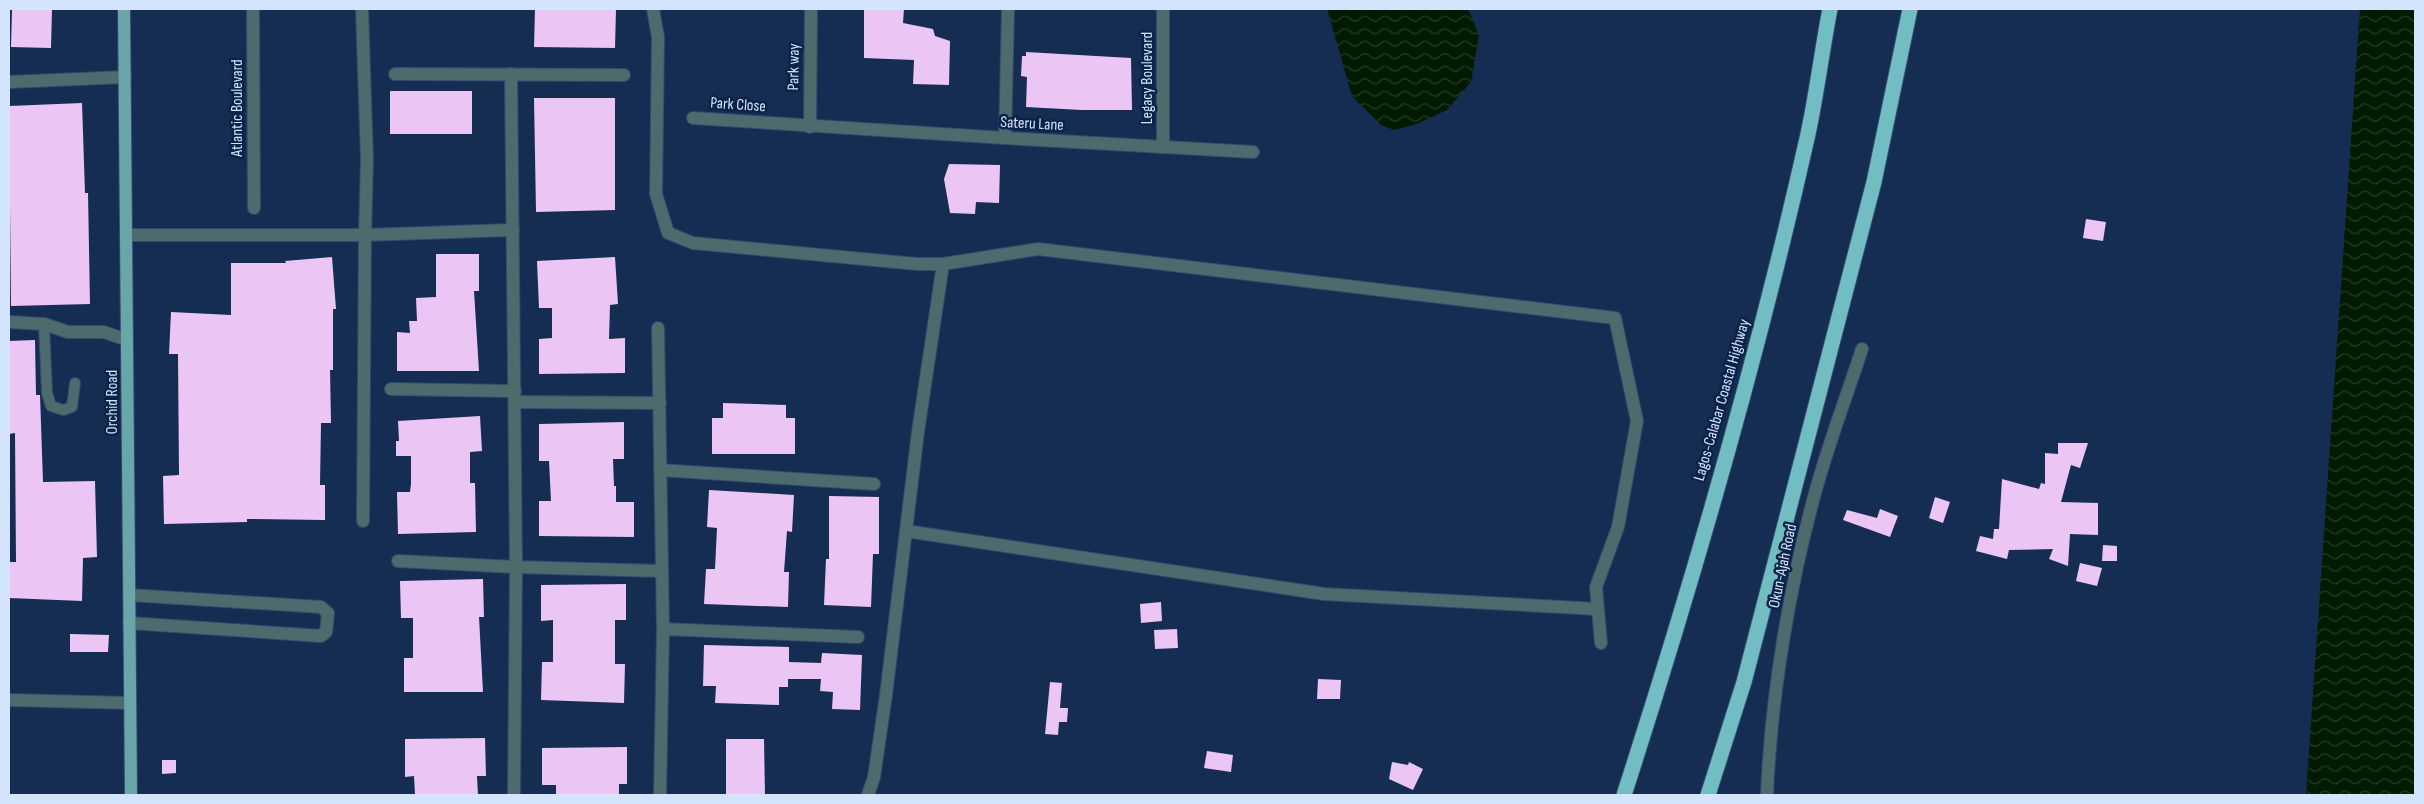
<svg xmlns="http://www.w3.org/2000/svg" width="2424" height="804" font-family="'Sofia Sans Condensed',sans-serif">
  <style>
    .water { fill: url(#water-waves) }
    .building { fill: #ebc6f4 }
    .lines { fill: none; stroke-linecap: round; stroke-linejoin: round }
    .lane-casing { stroke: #344a6e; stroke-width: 12 }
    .street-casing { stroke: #344a6e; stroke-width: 14 }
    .primary-casing { stroke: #344a6e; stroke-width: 14 }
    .highway-casing { stroke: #344a6e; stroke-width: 17 }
    .lane { stroke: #4d6a6c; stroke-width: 10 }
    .street { stroke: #4d6a6c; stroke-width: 12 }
    .primary { stroke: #68a6a9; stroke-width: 12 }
    .highway { stroke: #72bdc1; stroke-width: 15 }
    .labels { text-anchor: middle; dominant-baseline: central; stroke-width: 5; stroke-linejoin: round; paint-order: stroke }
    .street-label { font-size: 16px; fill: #d5e4fd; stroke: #0b2348 }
  </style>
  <defs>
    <pattern id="water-waves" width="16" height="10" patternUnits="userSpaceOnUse" patternTransform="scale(1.25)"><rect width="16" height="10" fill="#021b00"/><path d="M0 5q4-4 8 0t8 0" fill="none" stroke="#263c26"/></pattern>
  </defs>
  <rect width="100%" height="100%" fill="#152d53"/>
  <g class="water">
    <polygon points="1327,9 1468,9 1479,35 1471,82 1447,110 1417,124 1394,130 1381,125 1352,96"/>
    <polygon points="2360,9 2415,9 2415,795 2306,795"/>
  </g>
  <g class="building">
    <polygon points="12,9 52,9 51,48 11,47"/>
    <polygon points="535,9 616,9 615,48 534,47"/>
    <polygon points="864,9 904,9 903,23 933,29 935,36 950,41 949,85 913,84 914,60 864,58"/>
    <polygon points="1026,52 1131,58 1132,110 1082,110 1026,107 1027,77 1021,76 1022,56 1026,56"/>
    <rect x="390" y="91" width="82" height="43"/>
    <polygon points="534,98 615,98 615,210 536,212"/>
    <polygon points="82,103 85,193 88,193 90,304 11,306 9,106"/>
    <polygon points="949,164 1000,165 999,203 976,202 975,214 950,213 944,179"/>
    <polygon points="2086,219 2106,222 2103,241 2083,238"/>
    <polygon points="436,254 479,254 479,291 474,291 479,371 397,371 397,332 410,333 409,321 417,321 416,298 436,297"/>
    <polygon points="332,257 336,309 333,309 333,370 330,370 331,423 321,423 320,485 325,485 325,520 247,519 247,522 164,524 163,476 179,475 178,354 169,354 171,312 231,315 231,263 286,263 285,261"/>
    <polygon points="615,257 618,304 610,305 609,339 625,338 625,373 539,374 539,339 552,338 552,308 539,308 537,261"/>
    <polygon points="35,340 36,395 40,395 43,482 95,481 97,557 83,558 82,601 9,598 9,562 16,562 15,433 9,434 9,341"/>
    <polygon points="723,403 786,405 786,418 795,418 795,454 712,454 712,418 723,418"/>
    <polygon points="480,416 482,451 470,452 470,483 475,483 476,532 398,534 397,492 410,492 411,484 411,456 396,456 396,441 399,441 398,421"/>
    <polygon points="624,422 624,459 613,459 614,486 616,486 616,502 634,502 634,537 539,536 539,501 551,501 549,461 539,461 539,424"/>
    <polygon points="2058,443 2088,443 2080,468 2071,465 2061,502 2098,503 2098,535 2070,534 2068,566 2049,559 2053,549 2009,550 2007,559 1976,551 1980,536 1993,539 1994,529 1999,529 2002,479 2039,489 2041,483 2045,484 2045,453 2058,454"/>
    <polygon points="709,490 794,495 792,532 787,531 784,572 789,572 788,607 704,604 706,569 715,569 717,528 707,527"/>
    <polygon points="829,496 879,497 879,554 873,554 871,607 824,605 826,559 829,559"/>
    <polygon points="1935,497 1950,502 1943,523 1929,518"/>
    <polygon points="1880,509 1898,516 1890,537 1843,520 1847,510 1877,518"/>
    <polygon points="2103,545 2117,546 2117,561 2102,561"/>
    <polygon points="2080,563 2102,568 2097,586 2076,581"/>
    <polygon points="483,579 484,617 479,617 483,692 404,692 404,658 413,658 413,618 401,618 400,581"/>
    <polygon points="626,584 626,620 615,620 615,664 625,664 624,703 541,700 542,662 553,662 553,620 541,621 541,585"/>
    <polygon points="1161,602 1162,621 1141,623 1140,604"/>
    <polygon points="1177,629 1178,648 1155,649 1154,630"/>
    <polygon points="70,634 109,635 108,652 70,652"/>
    <polygon points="704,645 789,647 789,662 821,663 822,653 862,655 860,710 832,709 833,692 820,691 821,679 788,679 788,687 779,687 779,705 715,703 716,686 703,686"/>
    <polygon points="1318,679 1341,680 1340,699 1317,699"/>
    <polygon points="1050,682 1062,683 1060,708 1068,708 1067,722 1059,722 1058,735 1045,734"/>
    <polygon points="485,738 486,776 477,776 478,795 415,795 414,776 405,777 405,739"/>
    <polygon points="726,739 764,739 765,795 726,795"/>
    <polygon points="627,747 627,784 619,784 619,795 556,795 556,785 542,785 542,748"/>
    <polygon points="1207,751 1233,755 1231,772 1204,768"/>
    <polygon points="162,760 176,760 176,773 162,774"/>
    <polygon points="1392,762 1408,765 1409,762 1423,769 1413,790 1389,779"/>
  </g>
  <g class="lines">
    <g class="lane-casing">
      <polyline id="lane" points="44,324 47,393 51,406 63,410 72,407 75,383"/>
    </g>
    <g class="street-casing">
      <g id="street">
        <polyline points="253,9 254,208"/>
        <polyline points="362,9 367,159 365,235 363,521"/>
        <polyline points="653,9 658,37 656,194 668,233 693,243 917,264 943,264 1038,249 1615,318 1637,421 1618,527 1596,587 1601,643"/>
        <polyline points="395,74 624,75"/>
        <polyline points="511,74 516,567 514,795"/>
        <polyline points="9,82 125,77"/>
        <polyline points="693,118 1005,138 1253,152"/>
        <polyline points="810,127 811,9"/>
        <polyline points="1005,138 1008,9"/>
        <polyline points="1163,147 1163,9"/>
        <polyline points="127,235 365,235 513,230"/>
        <polyline points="9,322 44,324 68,332 104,332 127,340"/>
        <polyline points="658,328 663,629 660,795"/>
        <polyline points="391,389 515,391"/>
        <polyline points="515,402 660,403"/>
        <polyline points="660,470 874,484"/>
        <polyline points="906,531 1324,594 1598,609"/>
        <polyline points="398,561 516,567 661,571"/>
        <polyline points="129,595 321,607 328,613 326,632 321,636 129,623"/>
        <polyline points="663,629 858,637"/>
        <polyline points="9,700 130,703"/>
        <polyline points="868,795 874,777 886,695 918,432 943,264"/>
        <path d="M1767,795c4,-100 23,-213 50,-309 13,-46 30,-91 45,-137"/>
      </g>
    </g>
    <g class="primary-casing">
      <polyline id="primary" points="124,9 131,795"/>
    </g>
    <g class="highway-casing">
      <g id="highway">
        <path d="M1624,795c70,-217 134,-438 184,-661 9,-42 14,-84 22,-125"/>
        <polyline points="1708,795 1744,682 1874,182 1910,9"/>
      </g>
    </g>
    <use href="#lane" class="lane"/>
    <use href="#street" class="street"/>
    <use href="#primary" class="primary"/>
    <use href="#highway" class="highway"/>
  </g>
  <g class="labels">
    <g class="street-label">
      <text transform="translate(794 67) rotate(-89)">Park way</text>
      <text transform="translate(1147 78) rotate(-90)">Legacy Boulevard</text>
      <text transform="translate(738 105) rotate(4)">Park Close</text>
      <text transform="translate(237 108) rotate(-90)">Atlantic Boulevard</text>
      <text transform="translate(1032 124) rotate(3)">Sateru Lane</text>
      <text transform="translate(1722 400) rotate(-74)">Lagos-Calabar Coastal Highway</text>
      <text transform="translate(112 402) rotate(-90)">Orchid Road</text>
      <text transform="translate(1783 566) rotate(-78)">Okun-Ajah Road</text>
    </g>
  </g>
  <rect width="2424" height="804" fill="none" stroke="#d5e4fd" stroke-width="20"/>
</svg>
